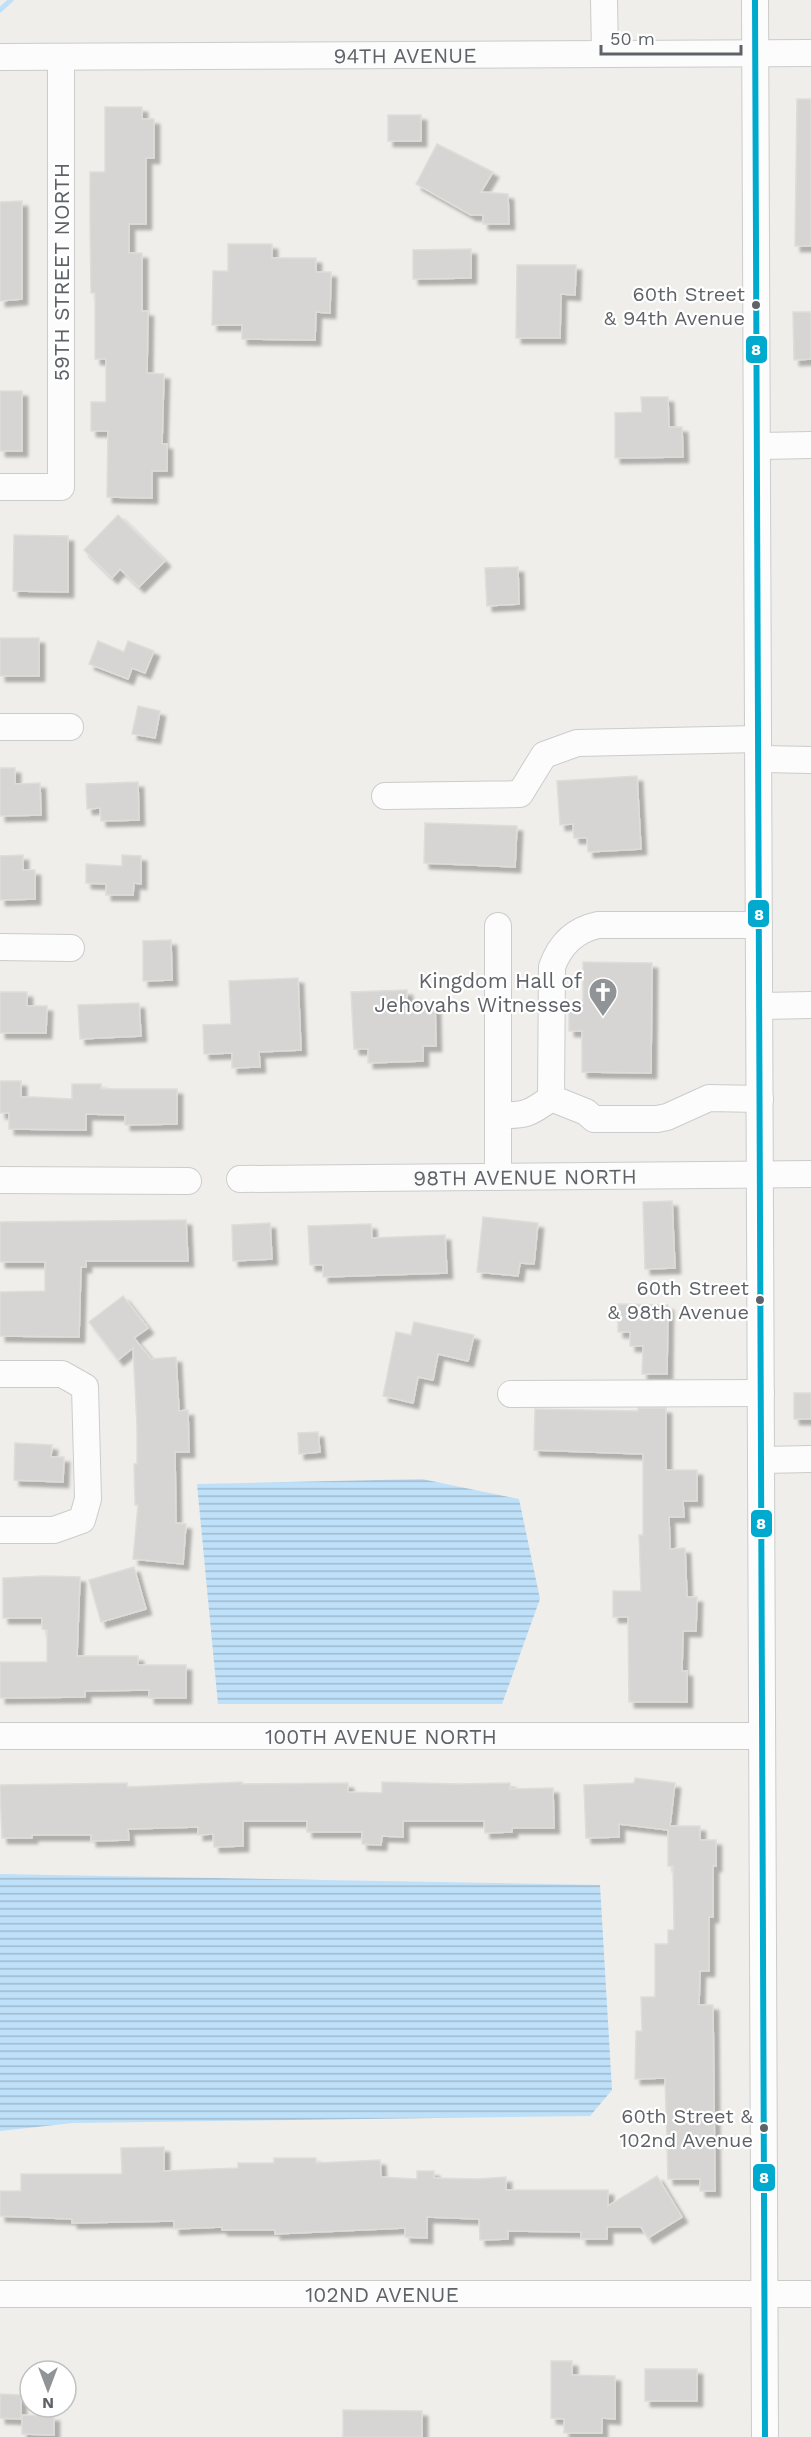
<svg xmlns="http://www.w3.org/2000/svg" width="811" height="2437" font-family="'Work Sans',sans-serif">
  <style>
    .water { fill: url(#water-rules) }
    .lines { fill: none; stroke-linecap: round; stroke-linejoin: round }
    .stream { stroke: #bfe0f9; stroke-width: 5 }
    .building { fill: #d6d5d3; stroke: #deddd9; stroke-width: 1.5; filter: url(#shadow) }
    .minor-casing { stroke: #cbcccc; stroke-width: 28 }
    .minor { stroke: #fdfcfc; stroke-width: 26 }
    .bus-1-casing { stroke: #fff; stroke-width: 10 }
    .bus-1 { stroke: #00a9ce; stroke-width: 6 }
    .bus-dot { fill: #5f6368; stroke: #fff; stroke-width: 2 }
    .labels { text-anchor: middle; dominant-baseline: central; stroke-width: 4.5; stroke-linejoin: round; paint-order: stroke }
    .bus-label { font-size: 20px; fill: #5f6368; stroke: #fff; text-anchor: end }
    .street-label { font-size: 21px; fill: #5f6368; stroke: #fff }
    .poi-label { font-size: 21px; fill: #5f6368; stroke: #fff; text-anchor: end }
    .line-badge { stroke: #fff; stroke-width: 2 }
    .badge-label { font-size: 16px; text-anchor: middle; font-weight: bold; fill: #fff }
  </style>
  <defs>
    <pattern id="water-rules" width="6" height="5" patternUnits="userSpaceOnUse" patternTransform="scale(1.5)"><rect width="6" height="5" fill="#bfe0f9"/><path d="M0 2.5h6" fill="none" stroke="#9eb9cd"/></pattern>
    <filter id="shadow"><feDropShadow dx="5.5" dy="5.5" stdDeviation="1.5" flood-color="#0004"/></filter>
  </defs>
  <rect width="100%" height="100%" fill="#efeeea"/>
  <g class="water">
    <polygon points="422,1479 519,1499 540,1599 502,1704 218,1704 197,1484"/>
    <polygon points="0,1874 600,1885 612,2090 590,2116 73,2123 0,2131"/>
  </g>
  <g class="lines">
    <polyline class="stream" points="0,10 11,0"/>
  </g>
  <g class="building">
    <polygon points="797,99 811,99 811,246 795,246"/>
    <polygon points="105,107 142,107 142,119 154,119 154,158 146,158 146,224 129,224 129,253 142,253 142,311 148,311 147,373 164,374 162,444 167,444 167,471 152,471 152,498 107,497 108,431 91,431 91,402 106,402 106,359 95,359 95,293 91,293 90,224 90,172 105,172"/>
    <rect x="388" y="115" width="33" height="26"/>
    <polygon points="437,144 493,172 481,192 508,194 509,224 483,224 483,215 471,215 416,184"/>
    <polygon points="22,201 22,299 0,301 0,202"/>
    <polygon points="228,244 272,244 272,258 316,258 316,272 331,272 330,313 316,312 315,340 242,339 242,325 212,325 213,271 228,271"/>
    <polygon points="471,249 471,278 413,279 413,250"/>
    <polygon points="517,265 576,265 575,295 561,294 560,338 516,338"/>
    <polygon points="793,312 811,312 811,359 794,360"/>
    <rect x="0" y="391" width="22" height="60"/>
    <polygon points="641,397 668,397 669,427 682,427 683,457 615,458 615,413 642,412"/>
    <polygon points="118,515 165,561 139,587 120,569 112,578 84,550"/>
    <polygon points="14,535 68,536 68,592 13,591"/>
    <polygon points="518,567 519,604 487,606 485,568"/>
    <rect x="0" y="638" width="39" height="38"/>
    <polygon points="98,641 124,652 128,641 154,651 145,673 132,668 128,679 89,664"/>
    <polygon points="138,706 160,711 155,738 132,734"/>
    <polygon points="0,768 15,768 15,784 40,783 41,815 0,816"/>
    <polygon points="637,776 641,849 588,852 587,838 574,838 573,824 560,825 557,781"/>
    <polygon points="138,782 139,820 101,821 100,808 87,809 86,784"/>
    <polygon points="425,823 517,826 515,867 424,863"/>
    <polygon points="23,855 23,870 35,870 35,899 0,900 0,856"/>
    <polygon points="122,855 141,856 141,884 134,883 133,895 106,895 106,884 86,883 86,864 122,866"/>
    <polygon points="171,940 172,980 143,981 143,941"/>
    <polygon points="583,962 652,963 651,1073 582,1072 582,1031 569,1031 569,1003 583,1004"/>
    <polygon points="298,978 301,1050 259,1052 260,1067 232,1068 232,1053 204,1054 203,1025 231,1024 229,981"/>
    <polygon points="407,990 407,1004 435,1003 436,1046 423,1046 423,1061 368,1063 368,1049 354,1049 351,992"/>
    <polygon points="0,992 27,992 27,1006 47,1006 46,1033 0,1033"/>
    <polygon points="139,1003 141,1036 80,1039 78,1005"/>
    <polygon points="0,1081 21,1081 21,1097 33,1097 72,1099 72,1084 101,1084 101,1089 177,1089 177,1124 125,1125 125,1115 86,1114 86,1130 9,1129 9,1113 0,1113"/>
    <polygon points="672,1201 675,1268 645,1269 643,1202"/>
    <polygon points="483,1217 538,1223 534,1264 520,1263 518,1276 477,1272"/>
    <polygon points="186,1220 188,1261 86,1261 86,1267 81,1267 79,1337 0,1336 0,1292 45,1291 45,1262 0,1262 0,1222"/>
    <polygon points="270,1223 272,1259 233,1261 232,1225"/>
    <polygon points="371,1224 372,1238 445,1235 447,1273 323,1277 323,1265 310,1265 308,1226"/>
    <polygon points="123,1296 148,1328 134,1338 151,1359 176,1357 179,1411 188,1410 189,1452 175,1452 176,1523 186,1524 183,1564 133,1559 138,1505 135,1505 134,1464 137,1464 137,1426 133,1348 118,1360 89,1322"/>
    <polygon points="618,1304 668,1305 667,1374 642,1374 643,1346 630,1346 630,1332 618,1332"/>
    <polygon points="414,1322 474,1335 468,1361 438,1354 433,1380 418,1377 413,1403 383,1396 396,1332 411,1335"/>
    <rect x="794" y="1393" width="17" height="26"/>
    <polygon points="638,1408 666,1408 666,1470 697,1470 697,1501 683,1501 684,1517 669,1517 670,1549 685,1548 687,1597 697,1597 696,1631 683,1631 682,1671 687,1671 687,1702 629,1702 628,1617 613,1617 613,1591 641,1591 639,1535 643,1535 643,1454 534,1450 535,1409 638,1411"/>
    <polygon points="318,1432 320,1452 299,1454 298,1433"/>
    <polygon points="15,1443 52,1445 51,1457 64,1457 63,1482 14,1480"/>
    <polygon points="134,1567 146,1609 101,1622 89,1580"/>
    <polygon points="44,1576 80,1577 77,1656 138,1656 138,1665 186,1665 186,1698 149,1698 149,1690 85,1691 85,1697 0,1698 0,1662 47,1662 47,1630 42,1629 42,1618 3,1618 3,1578"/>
    <polygon points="635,1778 675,1783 670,1826 700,1826 700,1840 716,1840 716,1866 713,1866 713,1917 709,1917 709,1971 700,1971 699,2005 713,2005 715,2191 700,2191 700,2179 668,2179 665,2078 635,2079 636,2031 642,2031 641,1997 655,1997 655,1944 668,1944 668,1930 674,1930 673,1866 668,1866 668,1830 619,1824 619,1837 586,1838 584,1785 634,1783"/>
    <polygon points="242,1782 242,1784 348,1783 348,1792 382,1793 382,1782 457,1784 510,1783 510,1789 553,1788 554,1828 512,1828 512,1832 485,1833 484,1821 403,1821 403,1837 382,1836 381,1845 362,1844 362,1832 307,1832 307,1821 243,1821 243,1846 214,1847 213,1834 198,1835 198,1827 128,1829 129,1840 91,1841 91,1835 32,1835 32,1838 2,1838 0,1785 127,1783 127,1787"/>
    <polygon points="164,2147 164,2171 238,2168 238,2163 274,2163 274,2158 316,2158 316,2163 380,2160 381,2177 417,2179 417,2171 434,2171 434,2178 477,2179 506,2177 506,2190 608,2190 608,2206 657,2176 682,2217 648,2238 641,2227 607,2227 607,2239 581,2239 581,2232 508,2231 508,2239 480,2240 479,2219 427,2217 427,2238 405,2237 405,2228 275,2234 275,2230 222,2230 222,2227 174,2229 174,2221 72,2223 72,2219 0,2216 0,2191 21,2191 21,2174 122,2174 121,2148"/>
    <polygon points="551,2361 572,2361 572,2375 615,2376 615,2419 602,2418 602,2433 564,2433 564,2419 551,2418"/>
    <rect x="645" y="2369" width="52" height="32"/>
    <polygon points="0,2394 21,2395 21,2419 0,2418"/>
    <polygon points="343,2410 422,2411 422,2437 343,2437"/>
    <polygon points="22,2415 54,2416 54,2435 22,2434"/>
  </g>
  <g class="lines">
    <g class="minor-casing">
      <g id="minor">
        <polyline points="604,0 605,54"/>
        <polyline points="755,0 765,2437"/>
        <path id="s1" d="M0,57l811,-4"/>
        <polyline points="757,446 811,445"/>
        <polyline points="0,487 61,487 61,57"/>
        <polyline points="0,727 70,727"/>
        <polyline points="759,759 811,760"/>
        <polyline points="385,796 520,794 544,755 577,743 758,739"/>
        <polyline points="498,926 498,1115"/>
        <polyline points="0,947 71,948"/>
        <polyline points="759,1006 811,1005"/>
        <polyline points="551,1098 586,1112 594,1119 657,1119 667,1117 709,1098 760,1099"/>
        <path d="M498,1177v-62c26,1 32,-1 53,-17l1,-131c8,-23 23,-37 46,-42h161"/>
        <path id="s2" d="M240,1179l571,-5"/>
        <polyline points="0,1180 188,1181"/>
        <polyline points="0,1374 62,1374 85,1387 88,1499 82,1520 54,1530 0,1530"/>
        <polyline points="511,1394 761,1393"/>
        <polyline points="761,1460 811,1459"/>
        <path id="s3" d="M0,1736h762"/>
        <path id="s4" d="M0,2294h811"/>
      </g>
    </g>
    <use href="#minor" class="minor"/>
    <g class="bus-1-casing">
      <polyline id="bus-1" points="755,0 765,2437"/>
    </g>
    <use href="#bus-1" class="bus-1"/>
  </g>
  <defs>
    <g id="church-pin" transform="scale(1.5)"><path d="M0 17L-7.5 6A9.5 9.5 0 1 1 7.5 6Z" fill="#919496" stroke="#fff"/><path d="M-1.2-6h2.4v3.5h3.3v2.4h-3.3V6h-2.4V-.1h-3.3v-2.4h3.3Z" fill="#fff"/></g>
  </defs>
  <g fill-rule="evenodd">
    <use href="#church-pin" x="603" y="992"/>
  </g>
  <g class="bus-dot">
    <circle cx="756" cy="305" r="5"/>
    <circle cx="760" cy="1300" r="5"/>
    <circle cx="764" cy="2128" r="5"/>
  </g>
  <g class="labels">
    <g class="bus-label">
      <text x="745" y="294">60th Street<tspan x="745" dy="24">&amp; 94th Avenue</tspan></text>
      <text x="749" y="1288">60th Street<tspan x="749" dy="24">&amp; 98th Avenue</tspan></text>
      <text x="753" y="2116">60th Street &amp;<tspan x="753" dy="24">102nd Avenue</tspan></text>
    </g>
    <g class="street-label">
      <text stroke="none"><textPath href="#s1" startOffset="405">94TH AVENUE</textPath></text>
      <text transform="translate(61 272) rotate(-90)">59TH STREET NORTH</text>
      <text stroke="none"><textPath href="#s2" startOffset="285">98TH AVENUE NORTH</textPath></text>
      <text stroke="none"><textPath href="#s3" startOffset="381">100TH AVENUE NORTH</textPath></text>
      <text stroke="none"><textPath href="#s4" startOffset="382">102ND AVENUE</textPath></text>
    </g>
    <g class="poi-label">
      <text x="582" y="980">Kingdom Hall of<tspan x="582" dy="24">Jehovahs Witnesses</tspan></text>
    </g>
  </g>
  <g class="line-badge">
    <rect x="745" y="335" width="23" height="29" rx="6" fill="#00a9ce"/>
    <rect x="747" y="899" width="23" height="29" rx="6" fill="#00a9ce"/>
    <rect x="750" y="1509" width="23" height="29" rx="6" fill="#00a9ce"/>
    <rect x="752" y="2163" width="24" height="29" rx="6" fill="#00a9ce"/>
  </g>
  <g class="badge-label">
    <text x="756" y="355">8</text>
    <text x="759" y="920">8</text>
    <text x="761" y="1529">8</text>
    <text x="764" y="2183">8</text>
  </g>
  <g transform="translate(48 2389) rotate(180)"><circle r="28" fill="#ffffff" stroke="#bfc1c3" stroke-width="1.5"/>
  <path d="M0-4.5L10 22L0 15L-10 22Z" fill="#919496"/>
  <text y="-9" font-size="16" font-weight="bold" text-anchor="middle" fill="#5f6368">N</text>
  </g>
  <path d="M601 45v9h140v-9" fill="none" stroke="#5f6368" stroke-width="3"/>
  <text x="610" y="45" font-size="18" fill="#5f6368" stroke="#ffffff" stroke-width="4.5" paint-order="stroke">50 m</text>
</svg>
